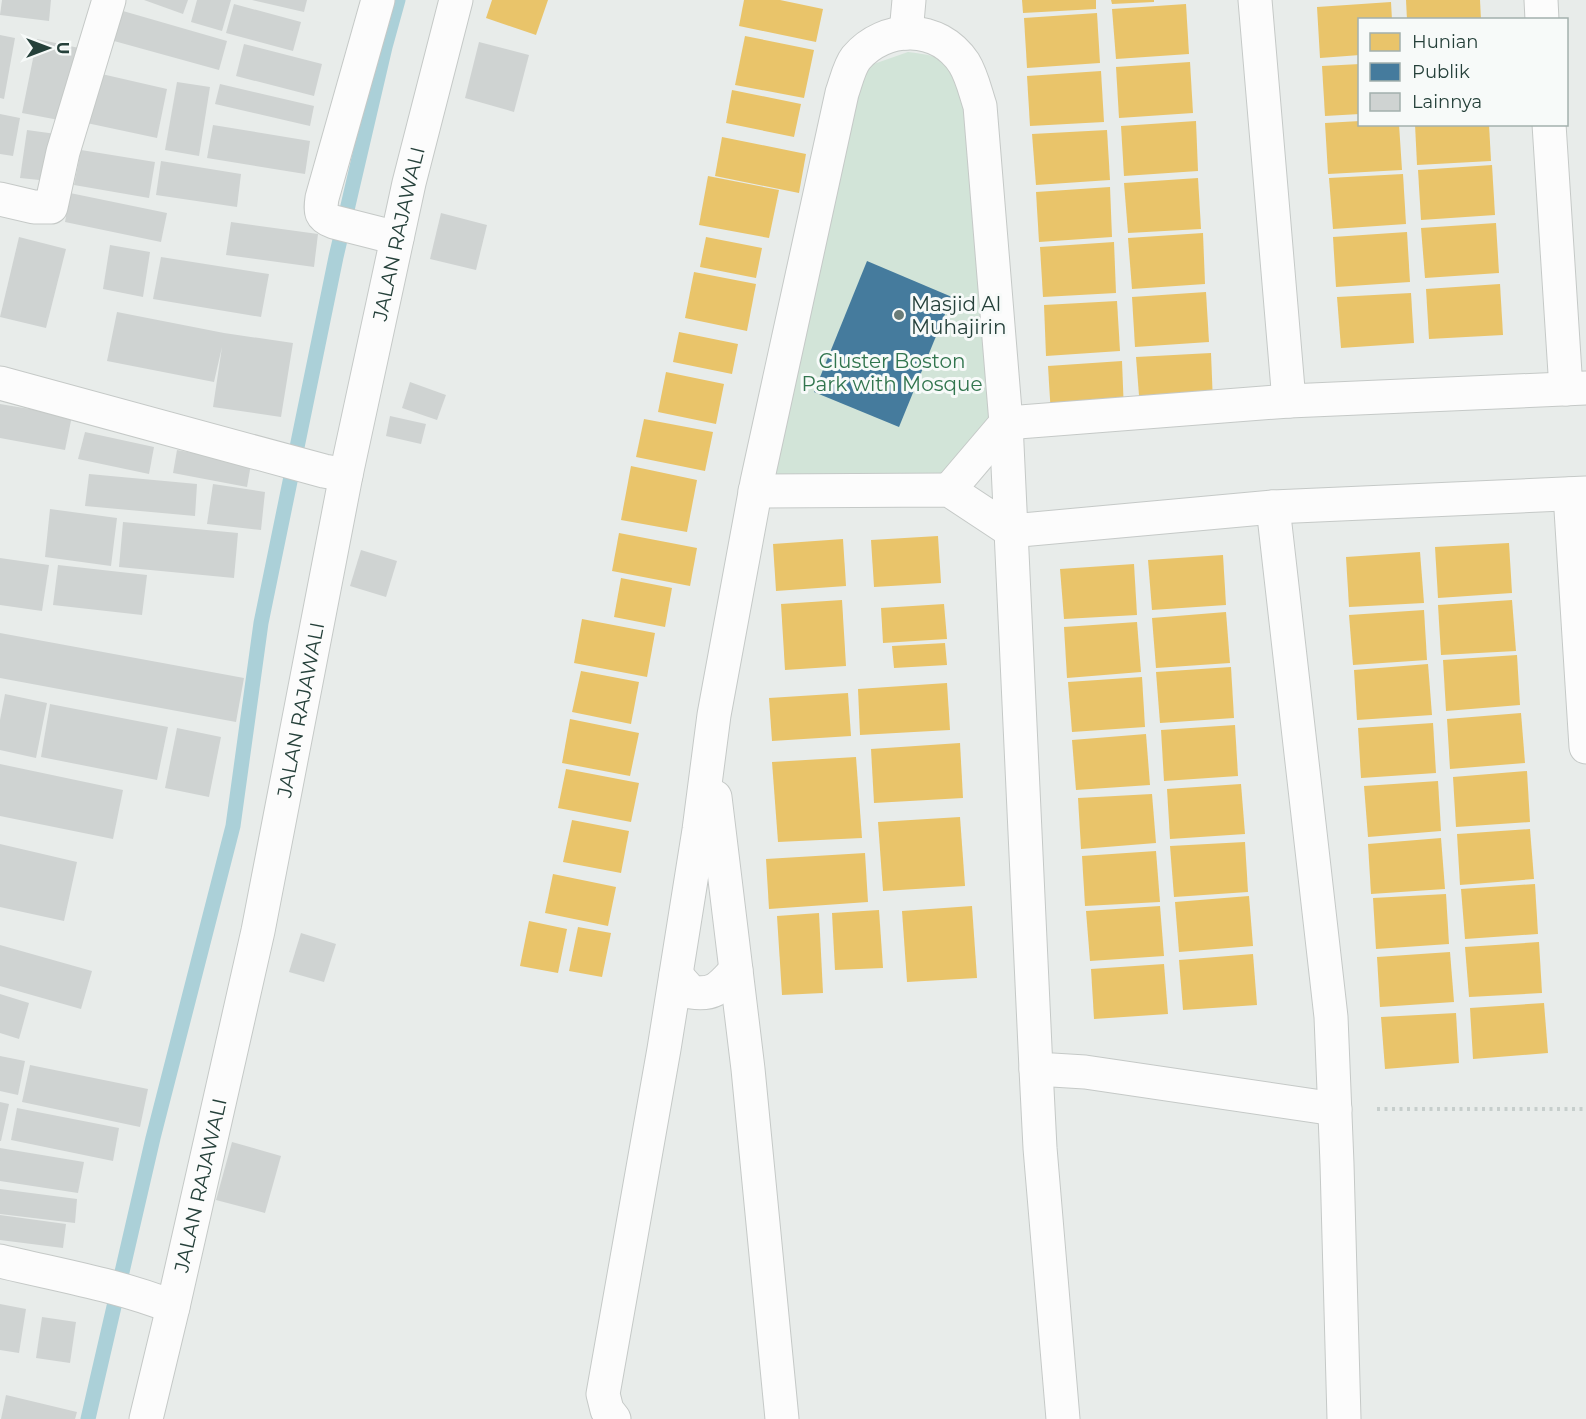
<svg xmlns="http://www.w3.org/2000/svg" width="1586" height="1419" font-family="Montserrat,sans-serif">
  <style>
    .green { fill: #d2e4d8 }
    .homes { fill: #e9c46a }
    .public { fill: #457b9d }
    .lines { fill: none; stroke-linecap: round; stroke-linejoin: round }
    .stream { stroke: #abd0d8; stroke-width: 15 }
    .building { fill: #cfd3d2 }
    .minor-casing { stroke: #c5c9c7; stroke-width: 35 }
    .path { stroke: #c6cecc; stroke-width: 4; stroke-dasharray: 3 4.5; stroke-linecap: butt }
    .minor { stroke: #fcfcfc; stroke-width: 33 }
    .poi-dot { fill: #697c78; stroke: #f7faf9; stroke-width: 2 }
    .labels { text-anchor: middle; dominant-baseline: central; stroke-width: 6; stroke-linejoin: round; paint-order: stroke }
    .street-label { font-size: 20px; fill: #25403a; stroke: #f7faf9 }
    .poi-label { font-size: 20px; fill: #25403a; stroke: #f7faf9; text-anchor: start }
    .park-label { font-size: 20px; fill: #31754e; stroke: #f7faf9 }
  </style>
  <rect width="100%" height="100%" fill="#e8ecea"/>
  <path class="green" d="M908,52c43,5 44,11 61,49l33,322 -47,56 -196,3 88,-364 21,-52z"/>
  <g class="homes">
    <polygon points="492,0 548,0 536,35 486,18"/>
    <polygon points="744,0 780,0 823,9 816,42 739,26"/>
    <polygon points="1022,0 1096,0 1096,9 1023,13"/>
    <polygon points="1111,0 1154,0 1154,2 1112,4"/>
    <polygon points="1406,0 1480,0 1481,20 1407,20"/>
    <polygon points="1391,2 1392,20 1360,20 1360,55 1320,58 1317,7"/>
    <polygon points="1186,4 1189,54 1116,59 1112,9"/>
    <polygon points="1097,13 1100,63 1027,68 1024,18"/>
    <polygon points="745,36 814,50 804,98 735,85"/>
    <polygon points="1190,62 1193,113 1119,118 1116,67"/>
    <polygon points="1360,64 1360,114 1325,116 1322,66"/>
    <polygon points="1101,71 1104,122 1030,126 1027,76"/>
    <polygon points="732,90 801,104 794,137 726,123"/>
    <polygon points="1196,121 1198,171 1124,176 1121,126"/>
    <polygon points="1360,121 1360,124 1399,124 1402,170 1328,174 1325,123"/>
    <polygon points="1415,124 1489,124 1491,161 1417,165"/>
    <polygon points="1107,130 1110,180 1036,185 1032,134"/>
    <polygon points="722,137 806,154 799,193 715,176"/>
    <polygon points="1492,165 1495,215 1421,220 1418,170"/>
    <polygon points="1403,174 1406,224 1333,229 1329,178"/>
    <polygon points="708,176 779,190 769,238 699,225"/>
    <polygon points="1198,178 1201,229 1128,233 1124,183"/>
    <polygon points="1110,187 1112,237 1039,242 1036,192"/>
    <polygon points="1496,223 1499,273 1425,278 1421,228"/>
    <polygon points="1407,232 1410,282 1336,287 1333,237"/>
    <polygon points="1203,233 1205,284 1132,289 1128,238"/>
    <polygon points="706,237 762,248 756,278 700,267"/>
    <polygon points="1114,242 1116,293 1043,297 1040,247"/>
    <polygon points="694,272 756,284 747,331 685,318"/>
    <polygon points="1500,284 1503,335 1429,339 1426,289"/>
    <polygon points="1206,292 1209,342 1135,347 1132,297"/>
    <polygon points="1411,293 1414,343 1341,348 1337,297"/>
    <polygon points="1117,301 1120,351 1046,356 1044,305"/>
    <polygon points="679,332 738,344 732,374 673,362"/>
    <polygon points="1211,353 1213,403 1140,408 1136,357"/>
    <polygon points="1122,361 1124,412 1051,416 1048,366"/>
    <polygon points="666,372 724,384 716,424 658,412"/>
    <polygon points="644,419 713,432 705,471 636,457"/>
    <polygon points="631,466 697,480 687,532 621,520"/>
    <polygon points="619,533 697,548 690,586 612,571"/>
    <polygon points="938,536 941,583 874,587 871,540"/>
    <polygon points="843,539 846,586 776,591 773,544"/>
    <polygon points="1509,543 1512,593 1438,598 1435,547"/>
    <polygon points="1420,552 1424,603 1349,607 1346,557"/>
    <polygon points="1223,555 1226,605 1152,610 1148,560"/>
    <polygon points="1134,564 1137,615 1064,619 1060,569"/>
    <polygon points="621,578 672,588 665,627 614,617"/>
    <polygon points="842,600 846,666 785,670 781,604"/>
    <polygon points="1512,600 1516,651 1441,655 1438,605"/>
    <polygon points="944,604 947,639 883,643 881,608"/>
    <polygon points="1424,610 1427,660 1353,665 1349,615"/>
    <polygon points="1226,612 1230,663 1156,668 1152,618"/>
    <polygon points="582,619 655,633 647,677 574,663"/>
    <polygon points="1137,622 1141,672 1067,678 1064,627"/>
    <polygon points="945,643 947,665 894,668 892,646"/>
    <polygon points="1517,655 1520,705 1446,711 1443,660"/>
    <polygon points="1428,664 1432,715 1357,720 1354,670"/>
    <polygon points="1231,667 1234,718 1160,723 1156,672"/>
    <polygon points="581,671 639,682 631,724 572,712"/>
    <polygon points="1142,677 1145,727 1072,732 1068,682"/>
    <polygon points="947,683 950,730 860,735 858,689"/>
    <polygon points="848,693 851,736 772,741 769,698"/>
    <polygon points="1521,713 1525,763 1450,769 1447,719"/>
    <polygon points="570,719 639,733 630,776 562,763"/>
    <polygon points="1433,723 1436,773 1361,778 1358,728"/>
    <polygon points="1235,725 1238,776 1164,781 1161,730"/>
    <polygon points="1146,734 1150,785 1076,790 1072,740"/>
    <polygon points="960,743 963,798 874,803 871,749"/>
    <polygon points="856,757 862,838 778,842 772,762"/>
    <polygon points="566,769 639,783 631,822 558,808"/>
    <polygon points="1527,771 1530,822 1456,827 1453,777"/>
    <polygon points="1438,781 1441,831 1368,837 1364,786"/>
    <polygon points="1241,784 1245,834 1170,839 1167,789"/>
    <polygon points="1152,794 1156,843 1081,849 1078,798"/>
    <polygon points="960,817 965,886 883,891 878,822"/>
    <polygon points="572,820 629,831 621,873 563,862"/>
    <polygon points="1530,829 1534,879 1460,885 1457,834"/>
    <polygon points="1441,838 1445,889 1371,894 1368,844"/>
    <polygon points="1245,842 1248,892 1174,897 1170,846"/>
    <polygon points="1156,851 1160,902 1085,906 1082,856"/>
    <polygon points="865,853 868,902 769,909 766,859"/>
    <polygon points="553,874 616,887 608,926 545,913"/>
    <polygon points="1535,884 1538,934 1465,939 1461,889"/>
    <polygon points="1446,894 1449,944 1376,949 1373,898"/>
    <polygon points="1249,896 1253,946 1179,952 1175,902"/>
    <polygon points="972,906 977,978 907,982 902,911"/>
    <polygon points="1160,906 1164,956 1090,961 1086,911"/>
    <polygon points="879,910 883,968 835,970 832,913"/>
    <polygon points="819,913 823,993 782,995 777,916"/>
    <polygon points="529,921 567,929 558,973 520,966"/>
    <polygon points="578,927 611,933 602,977 569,971"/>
    <polygon points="1539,942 1542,993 1469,997 1465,947"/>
    <polygon points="1450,952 1454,1002 1380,1007 1377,957"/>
    <polygon points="1253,954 1257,1005 1183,1010 1179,960"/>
    <polygon points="1164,964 1168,1014 1094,1019 1091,969"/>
    <polygon points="1544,1003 1548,1053 1473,1059 1470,1008"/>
    <polygon points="1456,1013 1459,1063 1385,1069 1381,1017"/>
  </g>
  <polygon class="public" points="867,261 952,297 899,427 814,392"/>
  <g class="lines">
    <polyline class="stream" points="88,1419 153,1138 233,826 261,623 336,257 385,47 398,0"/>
  </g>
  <g class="building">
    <polygon points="2,0 51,0 49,21 0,15"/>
    <polygon points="144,0 188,0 183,14"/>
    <polygon points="197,0 231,0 222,31 191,22"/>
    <polygon points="252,0 307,0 304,12"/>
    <polygon points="234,4 301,22 293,51 226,33"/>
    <polygon points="123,11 227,41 219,70 114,41"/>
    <polygon points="0,35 15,38 4,99 0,98"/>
    <polygon points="37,39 79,48 64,121 22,113"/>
    <polygon points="479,42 529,55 514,112 465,98"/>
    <polygon points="244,44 322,64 314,96 236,76"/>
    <polygon points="93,72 167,89 157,138 82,122"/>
    <polygon points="177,82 210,87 199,156 165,150"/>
    <polygon points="220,84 314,106 310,126 215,104"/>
    <polygon points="0,114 20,118 13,156 0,154"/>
    <polygon points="213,125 310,141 305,174 207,158"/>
    <polygon points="27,130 56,134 49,181 20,178"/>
    <polygon points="81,150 155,162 149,198 74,185"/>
    <polygon points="161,161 241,174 237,207 156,195"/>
    <polygon points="70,193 167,213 161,242 65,222"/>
    <polygon points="441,213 487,225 476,270 430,259"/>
    <polygon points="231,222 318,234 314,267 226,255"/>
    <polygon points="19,237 66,249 46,328 0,317"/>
    <polygon points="110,245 150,252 143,297 103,289"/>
    <polygon points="161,257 269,274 261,317 153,299"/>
    <polygon points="117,312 224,333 293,343 281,417 213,407 222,347 214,382 107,361"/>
    <polygon points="410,382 446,395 437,420 402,408"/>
    <polygon points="0,404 72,416 65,450 0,438"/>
    <polygon points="390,416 426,424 421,444 386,436"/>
    <polygon points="85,432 154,447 149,474 78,459"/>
    <polygon points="177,450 251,464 247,487 173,473"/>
    <polygon points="89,474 197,484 195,516 85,506"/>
    <polygon points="213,484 265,492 261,530 207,524"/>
    <polygon points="50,509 117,518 111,566 45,557"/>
    <polygon points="123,522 238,533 234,578 119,567"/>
    <polygon points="361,550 397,561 386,597 350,586"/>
    <polygon points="0,558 49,565 42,611 0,605"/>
    <polygon points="58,565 147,575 142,615 53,605"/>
    <polygon points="0,633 244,678 236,722 0,678"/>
    <polygon points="5,694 47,703 36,758 0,750 0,720"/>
    <polygon points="50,704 168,727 157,780 41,757"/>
    <polygon points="177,728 221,737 209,797 165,788"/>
    <polygon points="0,764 123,790 113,839 0,816"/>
    <polygon points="0,844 77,862 64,921 0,907"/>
    <polygon points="301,933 336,944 324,982 289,972"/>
    <polygon points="0,945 92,971 81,1009 0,986"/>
    <polygon points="0,994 29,1003 19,1039 0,1033"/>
    <polygon points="0,1056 25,1061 18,1095 0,1091"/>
    <polygon points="30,1065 148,1089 140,1127 22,1102"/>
    <polygon points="0,1102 9,1104 1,1141 0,1141"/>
    <polygon points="17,1108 119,1128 113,1161 11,1140"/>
    <polygon points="232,1142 281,1156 265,1213 216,1200"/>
    <polygon points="0,1148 84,1162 78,1193 0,1181"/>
    <polygon points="0,1189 77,1199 75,1223 0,1214"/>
    <polygon points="0,1215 66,1224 63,1248 0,1240"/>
    <polygon points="0,1304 26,1309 19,1353 0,1350"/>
    <polygon points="42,1317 76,1322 70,1363 36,1358"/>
    <polygon points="6,1395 77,1412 75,1419 1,1419"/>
  </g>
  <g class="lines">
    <g class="minor-casing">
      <g id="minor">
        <path d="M378,0l-56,198c-2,14 -2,19 12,24l63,16"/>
        <polyline points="1255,0 1289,401"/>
        <polyline points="1541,0 1542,20"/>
        <polyline points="906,33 909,0"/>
        <polyline points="1549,124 1566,389"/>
        <polyline points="0,199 34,207 51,207 63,152 109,0"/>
        <polyline points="0,383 324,471 346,475"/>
        <polyline points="949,490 1006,423 1289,401 1586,388"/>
        <polyline points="755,491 949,490 1011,531 1273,507 1586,493"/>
        <polyline points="1570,494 1586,747"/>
        <polyline points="1273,507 1331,1017 1337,1164 1344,1419"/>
        <polyline points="715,797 748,1069 782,1419"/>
        <path d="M676,975l15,17c24,4 30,-6 45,-22"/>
        <polyline points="1036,1069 1040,1148 1063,1419"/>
        <path d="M0,1261c58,14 118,24 173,46"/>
        <path id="s1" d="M146,1419l27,-112 85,-376 88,-456 63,-292 47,-183"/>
        <path d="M614,1419l-7,-9 -4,-16 61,-345 35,-219 15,-115 43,-233 85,-389c4,-11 7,-26 14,-35 29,-34 82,-34 108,5 8,13 11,28 16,43l26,317 30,646 49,3 250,37"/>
      </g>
    </g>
    <polyline class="path" points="1377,1109 1586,1109"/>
    <use href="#minor" class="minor"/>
  </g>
  <circle class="poi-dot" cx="899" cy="315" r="6"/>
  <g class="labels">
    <g class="street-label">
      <text stroke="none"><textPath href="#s1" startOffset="1212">JALAN RAJAWALI</textPath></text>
      <text stroke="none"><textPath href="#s1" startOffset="726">JALAN RAJAWALI</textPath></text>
      <text stroke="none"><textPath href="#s1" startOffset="240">JALAN RAJAWALI</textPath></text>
    </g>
    <g class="poi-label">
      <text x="911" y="304">Masjid Al<tspan x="911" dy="23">Muhajirin</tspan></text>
    </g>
    <g class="park-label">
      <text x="892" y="361">Cluster Boston<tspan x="892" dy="23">Park with Mosque</tspan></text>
    </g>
  </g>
  <rect x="1358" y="18" width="210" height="108" fill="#f7faf9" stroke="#a3b0ad" stroke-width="1.5"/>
  <rect x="1370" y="33" width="30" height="18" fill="#e9c46a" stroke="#a3b0ad" stroke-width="1.5"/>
  <text x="1412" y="48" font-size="18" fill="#25403a">Hunian</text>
  <rect x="1370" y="63" width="30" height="18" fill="#457b9d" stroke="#a3b0ad" stroke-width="1.5"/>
  <text x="1412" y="78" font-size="18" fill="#25403a">Publik</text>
  <rect x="1370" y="93" width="30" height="18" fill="#cfd3d2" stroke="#a3b0ad" stroke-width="1.5"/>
  <text x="1412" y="108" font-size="18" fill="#25403a">Lainnya</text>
  <g transform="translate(48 48) rotate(90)" stroke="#f7faf9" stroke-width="4.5" paint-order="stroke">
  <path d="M0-4.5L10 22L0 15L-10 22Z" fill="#25403a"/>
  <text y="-9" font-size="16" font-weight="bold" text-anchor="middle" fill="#25403a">U</text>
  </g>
</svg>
